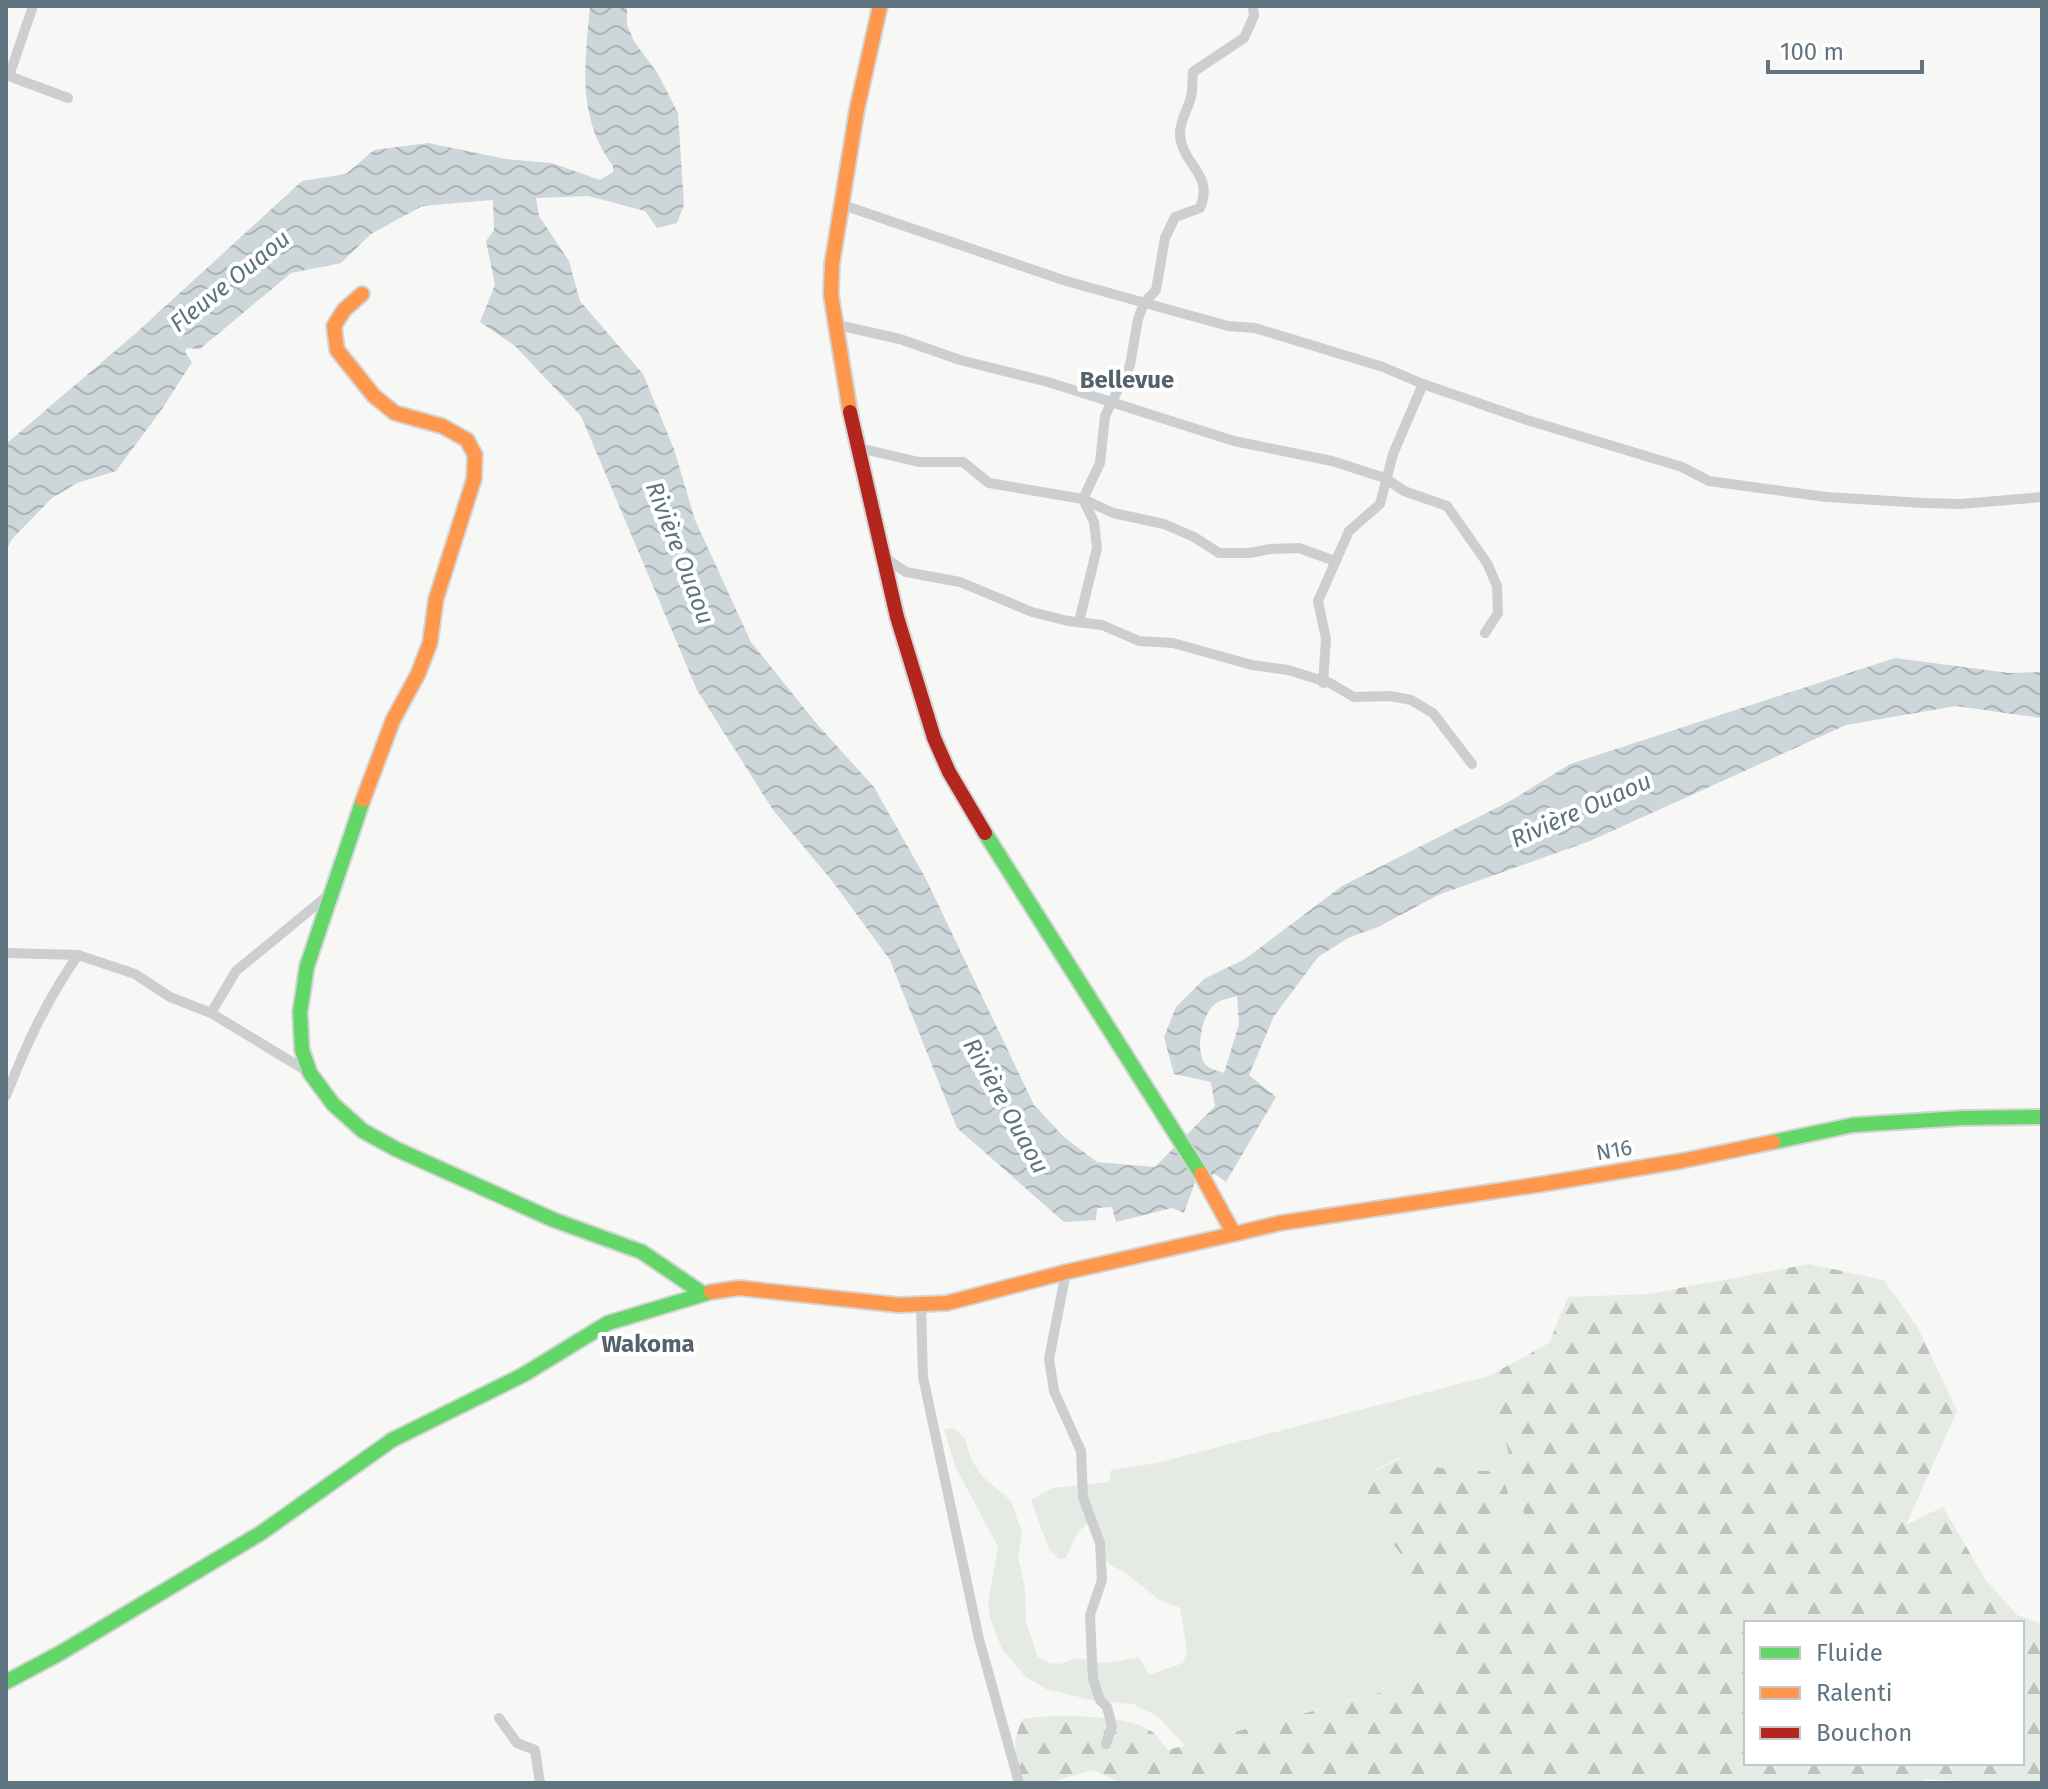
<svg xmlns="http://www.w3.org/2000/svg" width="2048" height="1789" font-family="'Fira Sans',sans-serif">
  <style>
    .green { fill: #e6eae4 }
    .forest { fill: url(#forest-firs); fill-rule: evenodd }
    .water { fill: url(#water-waves); fill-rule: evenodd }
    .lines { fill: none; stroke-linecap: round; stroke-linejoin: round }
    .fast-casing { stroke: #d3d5d5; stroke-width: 18 }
    .slow-casing { stroke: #d3d5d5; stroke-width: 18 }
    .jam-casing { stroke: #d3d5d5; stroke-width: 18 }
    .street { stroke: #cccecf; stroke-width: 10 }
    .fast { stroke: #63d668; stroke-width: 14 }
    .slow { stroke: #ff974d; stroke-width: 14 }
    .jam { stroke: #b3261e; stroke-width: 14 }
    .labels { text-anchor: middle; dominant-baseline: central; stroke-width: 8; stroke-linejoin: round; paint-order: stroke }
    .street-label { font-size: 22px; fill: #617581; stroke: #fff }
    .water-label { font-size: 24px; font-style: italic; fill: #5c757c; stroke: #fff }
    .neighbourhood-label { font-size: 24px; font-weight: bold; fill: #54626c; stroke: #fff }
  </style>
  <defs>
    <pattern id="forest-firs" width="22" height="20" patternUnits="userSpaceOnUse" patternTransform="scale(2)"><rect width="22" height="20" fill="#e6eae4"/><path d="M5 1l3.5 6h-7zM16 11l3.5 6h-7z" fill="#bec2be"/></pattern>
    <pattern id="water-waves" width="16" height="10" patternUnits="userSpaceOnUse" patternTransform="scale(2)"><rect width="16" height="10" fill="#cdd6d8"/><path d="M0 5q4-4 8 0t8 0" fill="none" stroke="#aab2b5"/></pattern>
  </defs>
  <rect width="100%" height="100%" fill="#f7f7f6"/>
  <path class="green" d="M1489,1376l39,153 -11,16 -8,1 -12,-4 -3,-16 5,-13v-41l-59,-4 -34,-13c-21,7 -36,20 -57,29l53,61 28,71 -3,27 34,28 -276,74 -28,-29 -24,-12 -38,-3 -49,-12 -20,-12 -24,-28 -12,-31 -2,-14 10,-57 -43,-81 -11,-37 10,-1 11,11 6,20 11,17 29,25 11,32 -4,24 7,31 1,34 12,35 11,6 11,1 16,-6 31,5 32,-6 10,18 34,-12 4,-12 -7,-43 -22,-9 -34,-27 -14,-7 -10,-13 -10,-29c-15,7 -17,21 -24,35l-7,1 -10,-10 -18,-49 21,-12 57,-6 2,-12 46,-7z"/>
  <path class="forest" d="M1809,1264l75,16 34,48 39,83 -51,114 37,-18 42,72 32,36 25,9v159h-53l-64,-4 -3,4h-719l-87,-2 -23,-11 -47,13h-27l-4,-43 7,-21c29,-5 104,-5 129,12 6,4 12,13 17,19l292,-79 -33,-28 3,-28 -31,-64 -47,-54 -3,-13 57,-29 34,13 60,4 8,20 -14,34 15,20 8,-1 11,-16 -39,-153 60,-33 19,-46 80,-3zM1746,1623h276v140h-276z"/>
  <path class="water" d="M590,6h37v19l7,16 24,33 20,39 6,92 -7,18 -20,5 -12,-17 -57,-15 -52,2 3,18 30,45 11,40 63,73 31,75 21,71 56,122 66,82 57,63 52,92 108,226 31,33 32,24 58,5 60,-61 -4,-24 -37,-8 -10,-37 12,-30 28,-28 41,-20 97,-73 170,-86 58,-36 325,-106 114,15 33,-1v46l-86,-12 -110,19 -256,116 -152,54 -60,32 -30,11 -30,19 -44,59 -25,59 27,22 -50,85 -11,-8 -19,5 -12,34 -12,-5 -56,14 -4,-15 -15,1 -1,12 -32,2 -107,-94 -67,-168 -57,-78 -60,-72 -76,-120 -116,-274 -66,-70 -35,-24 15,-37 -9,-44 8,-11 -1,-30 -71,6 -51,28 -30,29 -50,10 -91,76 -13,-1 -2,4 7,10 -30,47 -46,62 -39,12 -25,15 -40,41 -6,11v-106l130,-111 166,-152 44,-7 28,-24 54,-7 78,16 46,4 48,17 13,-8v-6c-37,-50 -28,-102 -23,-160zM1237,996l2,28 -15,49c-5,-2 -14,-4 -17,-7 -14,-13 -5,-56 11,-64 5,-3 13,-4 19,-6z"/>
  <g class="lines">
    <g class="fast-casing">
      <g id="fast">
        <polyline points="363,800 307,966 300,1012 302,1050 310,1073 333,1104 363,1131 396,1149 554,1220 642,1252 702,1293"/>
        <polyline points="985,833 1201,1174"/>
        <polyline points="1773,1142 1853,1125 1961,1118 2042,1117"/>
        <polyline points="6,1682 62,1652 261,1533 392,1440 523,1375 608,1323 711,1292"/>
      </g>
    </g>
    <g class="slow-casing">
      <g id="slow">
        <polyline points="362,294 344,310 334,326 337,350 374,396 395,413 442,426 467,440 475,455 474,479 436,599 430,643 418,674 393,720 363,800"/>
        <polyline points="850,412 831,295 832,264 857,109 880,6"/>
        <polyline points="1201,1174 1234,1234 1280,1223 1543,1184 1681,1161 1773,1142"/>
        <polyline points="711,1292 739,1288 899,1305 947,1303 1066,1272 1234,1234"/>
      </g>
    </g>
    <g class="jam-casing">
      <polyline id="jam" points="850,412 897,617 934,738 949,772 985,833"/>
    </g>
    <g class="street">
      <polyline points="6,75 68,98"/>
      <polyline points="9,76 33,6"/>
      <polyline points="843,205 1066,281 1228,326 1255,328 1383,367 1423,384 1527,420 1682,467 1709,481 1826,497 1923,503 1961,504 2042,497"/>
      <polyline points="833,324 900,339 960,360 1048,382 1234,441 1332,461 1385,478 1404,491 1447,506 1487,563 1497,586 1498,613 1485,633"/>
      <polyline points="859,448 919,462 963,462 989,483 1083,499 1113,513 1164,524 1194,537 1219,553 1250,553 1270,549 1299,548 1335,561"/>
      <polyline points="882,556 906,572 960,582 1032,612 1068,621 1102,625 1139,641 1173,643 1252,665 1288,670 1330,683 1354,697 1390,696 1411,700 1433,713 1472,764"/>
      <path d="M1079,622l18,-74 -3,-26 -11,-23 17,-36 5,-47 25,-51 8,-46 6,-16 12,-13 9,-52 10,-21 25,-9c15,-35 -20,-44 -20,-75 0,-13 8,-24 11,-36 2,-8 1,-17 2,-25l51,-34 10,-22 -1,-10"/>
      <polyline points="1323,683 1326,639 1318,601 1349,531 1380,504 1393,454 1423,384"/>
      <polyline points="6,953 78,955 135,974 170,997 211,1013 310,1073"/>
      <polyline points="211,1013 236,971 332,892"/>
      <path d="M6,1096c21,-53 39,-93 72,-141"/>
      <polyline points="1066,1272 1049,1359 1054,1391 1081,1451 1083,1497 1100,1543 1102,1580 1090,1615 1091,1638 1093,1679 1100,1700 1107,1707 1112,1726 1106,1744"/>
      <polyline points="921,1306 923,1377 979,1639 1019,1783"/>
      <polyline points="499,1718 517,1743 535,1750 540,1783"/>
    </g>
    <use href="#fast" class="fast"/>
    <use href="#slow" class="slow"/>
    <use href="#jam" class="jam"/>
  </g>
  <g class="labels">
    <g class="street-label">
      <text transform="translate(1614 1150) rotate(-10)">N16</text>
    </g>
    <g class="water-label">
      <text transform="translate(230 281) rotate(-39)">Fleuve Ouaou</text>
      <text transform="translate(680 553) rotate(69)">Rivière Ouaou</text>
      <text transform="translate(1581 810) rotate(-24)">Rivière Ouaou</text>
      <text transform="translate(1006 1106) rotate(61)">Rivière Ouaou</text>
    </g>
    <g class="neighbourhood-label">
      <text x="1127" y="380">Bellevue</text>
      <text x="648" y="1344">Wakoma</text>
    </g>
  </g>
  <rect width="2048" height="1789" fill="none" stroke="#617581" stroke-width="16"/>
  <rect x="1744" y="1621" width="280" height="144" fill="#ffffff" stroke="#c0c8cd" stroke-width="2"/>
  <rect x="1760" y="1647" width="40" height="12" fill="#63d668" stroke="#c0c8cd" stroke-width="2"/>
  <text x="1816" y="1661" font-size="24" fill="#617581">Fluide</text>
  <rect x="1760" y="1687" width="40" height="12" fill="#ff974d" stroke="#c0c8cd" stroke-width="2"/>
  <text x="1816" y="1701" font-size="24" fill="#617581">Ralenti</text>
  <rect x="1760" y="1727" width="40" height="12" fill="#b3261e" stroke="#c0c8cd" stroke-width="2"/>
  <text x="1816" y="1741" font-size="24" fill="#617581">Bouchon</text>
  <path d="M1768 60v12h154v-12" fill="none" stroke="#617581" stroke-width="4"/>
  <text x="1780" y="60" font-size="24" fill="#617581" stroke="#ffffff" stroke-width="6" paint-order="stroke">100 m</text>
</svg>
